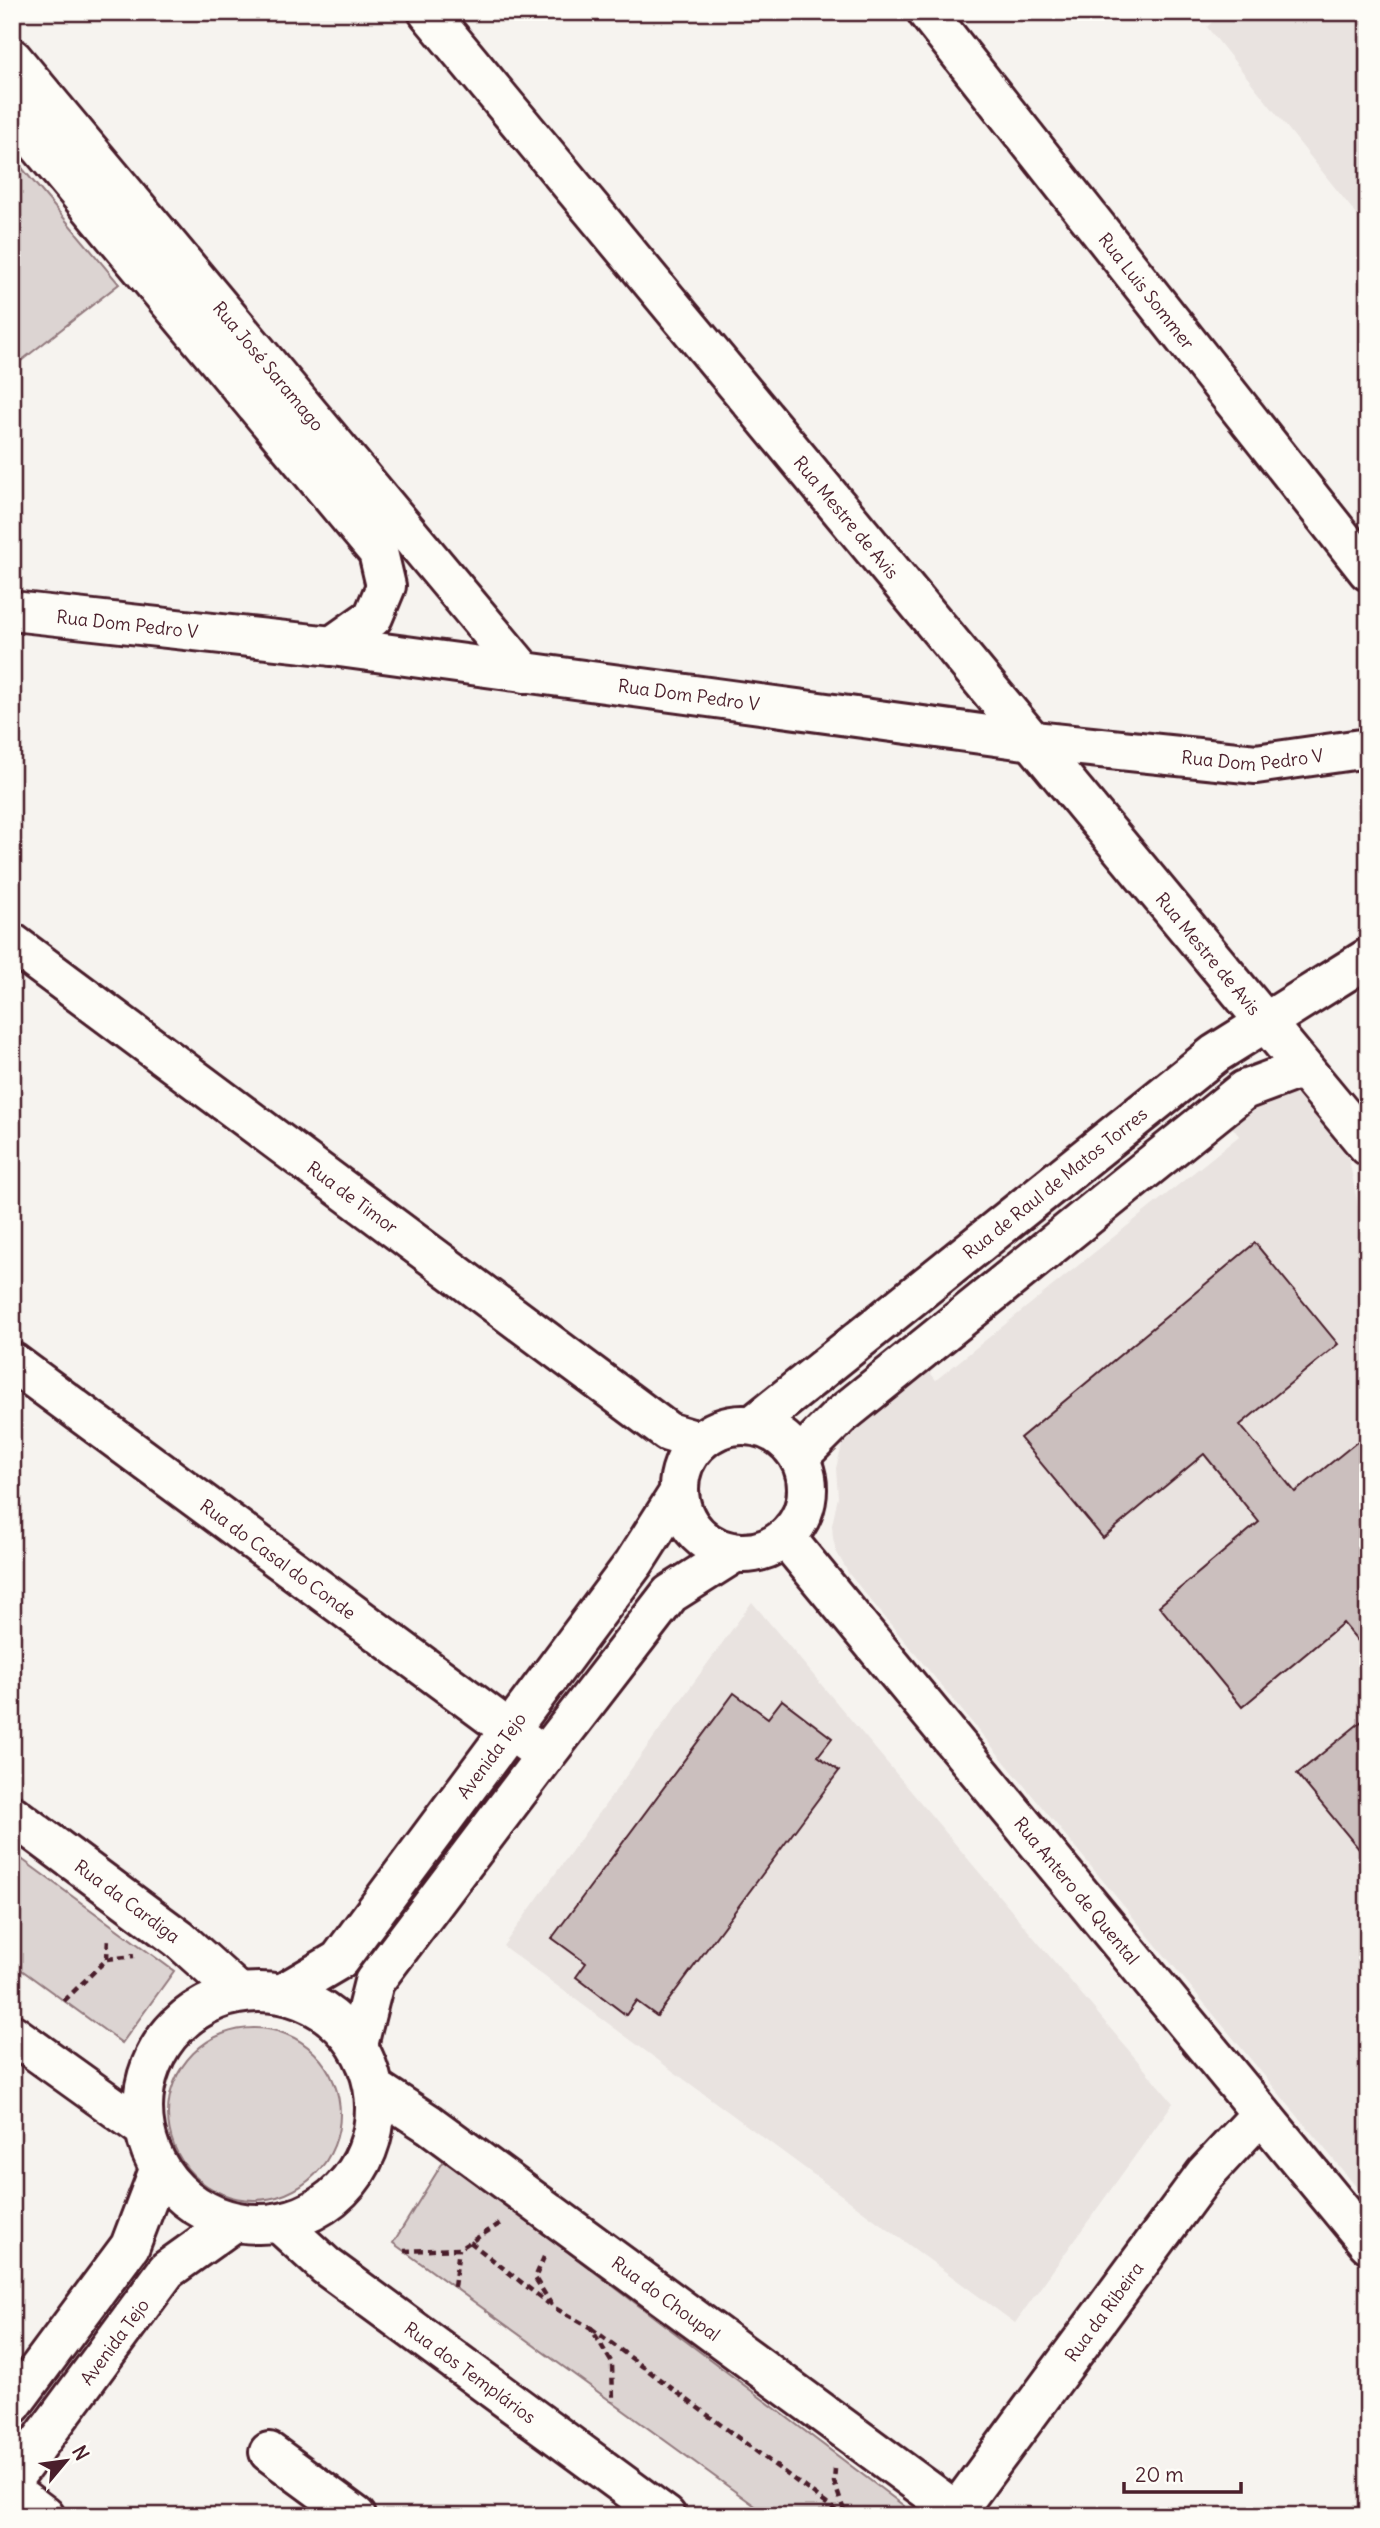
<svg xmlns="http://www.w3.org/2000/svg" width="1380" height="2528" font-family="Delius,sans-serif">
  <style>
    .built { fill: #e9e3e0 }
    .green { fill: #dcd4d2; stroke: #937a7e; stroke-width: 2 }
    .building { fill: #cbbfbe; stroke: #4a1f2b; stroke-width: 2 }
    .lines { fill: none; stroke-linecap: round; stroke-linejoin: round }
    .minor-casing { stroke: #4a1f2b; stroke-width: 44 }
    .path { stroke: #4a1f2b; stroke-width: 4.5; stroke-dasharray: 7 5; stroke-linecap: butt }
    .minor { stroke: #fdfcf7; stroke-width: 38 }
    .labels { text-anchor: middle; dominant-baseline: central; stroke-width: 5; stroke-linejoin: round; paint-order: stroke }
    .street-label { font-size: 18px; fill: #4a1f2b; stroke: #fdfcf7 }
  </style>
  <rect width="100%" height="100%" fill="#f6f3ef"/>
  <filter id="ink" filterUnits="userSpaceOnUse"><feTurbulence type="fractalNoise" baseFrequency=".0143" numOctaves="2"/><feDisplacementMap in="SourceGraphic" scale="14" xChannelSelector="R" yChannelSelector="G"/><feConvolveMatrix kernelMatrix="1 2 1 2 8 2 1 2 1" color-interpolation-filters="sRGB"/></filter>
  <g filter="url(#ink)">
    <g class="built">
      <polygon points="1223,12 1368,12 1368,229 1207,27"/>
      <polygon points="1287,1094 1299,1096 1309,1102 1347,1147 1360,1218 1368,1228 1368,2201 849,1574 836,1551 833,1538 832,1525 838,1497 836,1468 843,1442 850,1431 927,1369 936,1380 1239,1136 1230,1124 1255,1104"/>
      <polygon points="752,1602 1173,2103 1015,2323 503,1946"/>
    </g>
    <g class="green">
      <polygon points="12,156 119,284 12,368"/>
      <polygon points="12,1852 174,1971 122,2043 12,1963"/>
      <circle cx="254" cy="2114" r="86"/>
      <polygon points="445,2159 904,2506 897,2516 769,2516 393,2243"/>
    </g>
    <g class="building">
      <polygon points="1255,1243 1338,1344 1240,1425 1295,1492 1368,1433 1368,1653 1343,1623 1242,1707 1159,1606 1259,1522 1204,1454 1103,1538 1020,1438"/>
      <polygon points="734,1693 768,1718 782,1700 832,1738 818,1756 839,1771 657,2016 636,2001 626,2015 576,1977 586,1963 552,1938"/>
      <polygon points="1368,1716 1368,1860 1297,1774"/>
    </g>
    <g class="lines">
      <g class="minor-casing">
        <g id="minor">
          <path id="s1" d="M428,12l940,1134"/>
          <path id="s2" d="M927,12l441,559"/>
          <path id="s3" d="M12,58l513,615"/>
          <polyline points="12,113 378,552 386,586 373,617 332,646"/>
          <path id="s4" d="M12,611l320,35 701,95 223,23 112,-16"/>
          <path id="s5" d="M12,943l656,489 30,9"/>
          <path id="s6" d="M12,1362l533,394"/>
          <circle cx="743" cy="1489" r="64"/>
          <path id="s7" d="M753,1425l462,-371 153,-96"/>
          <polyline points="799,1457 840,1416 1244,1090 1303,1068"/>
          <path id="s8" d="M786,1538l582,705"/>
          <path id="s9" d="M12,1815l167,124 59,53"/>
          <circle cx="259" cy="2108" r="116"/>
          <path id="s10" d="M283,1993l56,-33 295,-397 44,-69"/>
          <polyline points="12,2034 143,2128"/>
          <polyline points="358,2045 374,1982 545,1756 670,1594 733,1554"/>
          <path id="s11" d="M374,2088l55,36 527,387"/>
          <path id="s12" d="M279,2223l47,43 340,250"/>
          <polyline points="12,2405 130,2246 159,2170"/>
          <polyline points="269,2452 356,2516"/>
          <path id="s13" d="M12,2480l155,-210 67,-48"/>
          <polyline points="12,2491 45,2516"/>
          <path id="s14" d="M953,2516l252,-342 56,-60"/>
        </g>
      </g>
      <g class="path">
        <polyline points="107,1959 134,1956"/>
        <polyline points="64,2001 107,1959 108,1936"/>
        <polyline points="470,2242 549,2304"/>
        <polyline points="404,2251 459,2249 501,2223"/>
        <polyline points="544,2257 535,2278 553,2307 591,2328 612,2363 613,2402"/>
        <polyline points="454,2287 459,2249"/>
        <polyline points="591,2328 843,2516"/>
        <polyline points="835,2469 834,2482 846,2516"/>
      </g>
      <use href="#minor" class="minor"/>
    </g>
  </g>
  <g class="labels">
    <g class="street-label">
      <text stroke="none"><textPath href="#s2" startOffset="355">Rua Luis Sommer</textPath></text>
      <text stroke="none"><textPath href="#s3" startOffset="401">Rua José Saramago</textPath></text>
      <text stroke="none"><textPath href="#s1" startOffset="656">Rua Mestre de Avis</textPath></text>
      <text stroke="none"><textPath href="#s4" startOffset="116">Rua Dom Pedro V</textPath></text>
      <text stroke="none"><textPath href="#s4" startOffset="682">Rua Dom Pedro V</textPath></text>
      <text stroke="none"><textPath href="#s4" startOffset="1250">Rua Dom Pedro V</textPath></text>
      <text stroke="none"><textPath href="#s1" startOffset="1223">Rua Mestre de Avis</textPath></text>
      <text stroke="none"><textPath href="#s7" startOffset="387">Rua de Raul de Matos Torres</textPath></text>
      <text stroke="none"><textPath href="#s5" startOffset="425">Rua de Timor</textPath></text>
      <text stroke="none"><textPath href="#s6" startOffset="331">Rua do Casal do Conde</textPath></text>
      <text stroke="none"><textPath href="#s10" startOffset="320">Avenida Tejo</textPath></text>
      <text stroke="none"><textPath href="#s8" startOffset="457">Rua Antero de Quental</textPath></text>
      <text stroke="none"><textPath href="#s9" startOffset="144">Rua da Cardiga</textPath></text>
      <text stroke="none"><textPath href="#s11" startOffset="360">Rua do Choupal</textPath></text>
      <text stroke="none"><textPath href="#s14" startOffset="254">Rua da Ribeira</textPath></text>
      <text stroke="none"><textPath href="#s13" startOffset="172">Avenida Tejo</textPath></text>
      <text stroke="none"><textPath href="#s12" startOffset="243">Rua dos Templários</textPath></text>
    </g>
  </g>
  <rect width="1380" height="2528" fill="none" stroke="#fdfcf7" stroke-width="42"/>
  <rect x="21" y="21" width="1338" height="2486" fill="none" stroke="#4a1f2b" stroke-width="2.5" filter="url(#ink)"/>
  <g transform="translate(66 2461) rotate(61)" stroke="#fdfcf7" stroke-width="5" paint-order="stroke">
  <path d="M0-5L12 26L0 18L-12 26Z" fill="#4a1f2b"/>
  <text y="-10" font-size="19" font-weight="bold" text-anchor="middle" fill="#4a1f2b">N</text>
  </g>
  <path d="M1124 2482v10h117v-10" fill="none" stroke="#4a1f2b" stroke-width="3.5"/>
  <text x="1135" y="2482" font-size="21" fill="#4a1f2b" stroke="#fdfcf7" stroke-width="5" paint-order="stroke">20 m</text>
</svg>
